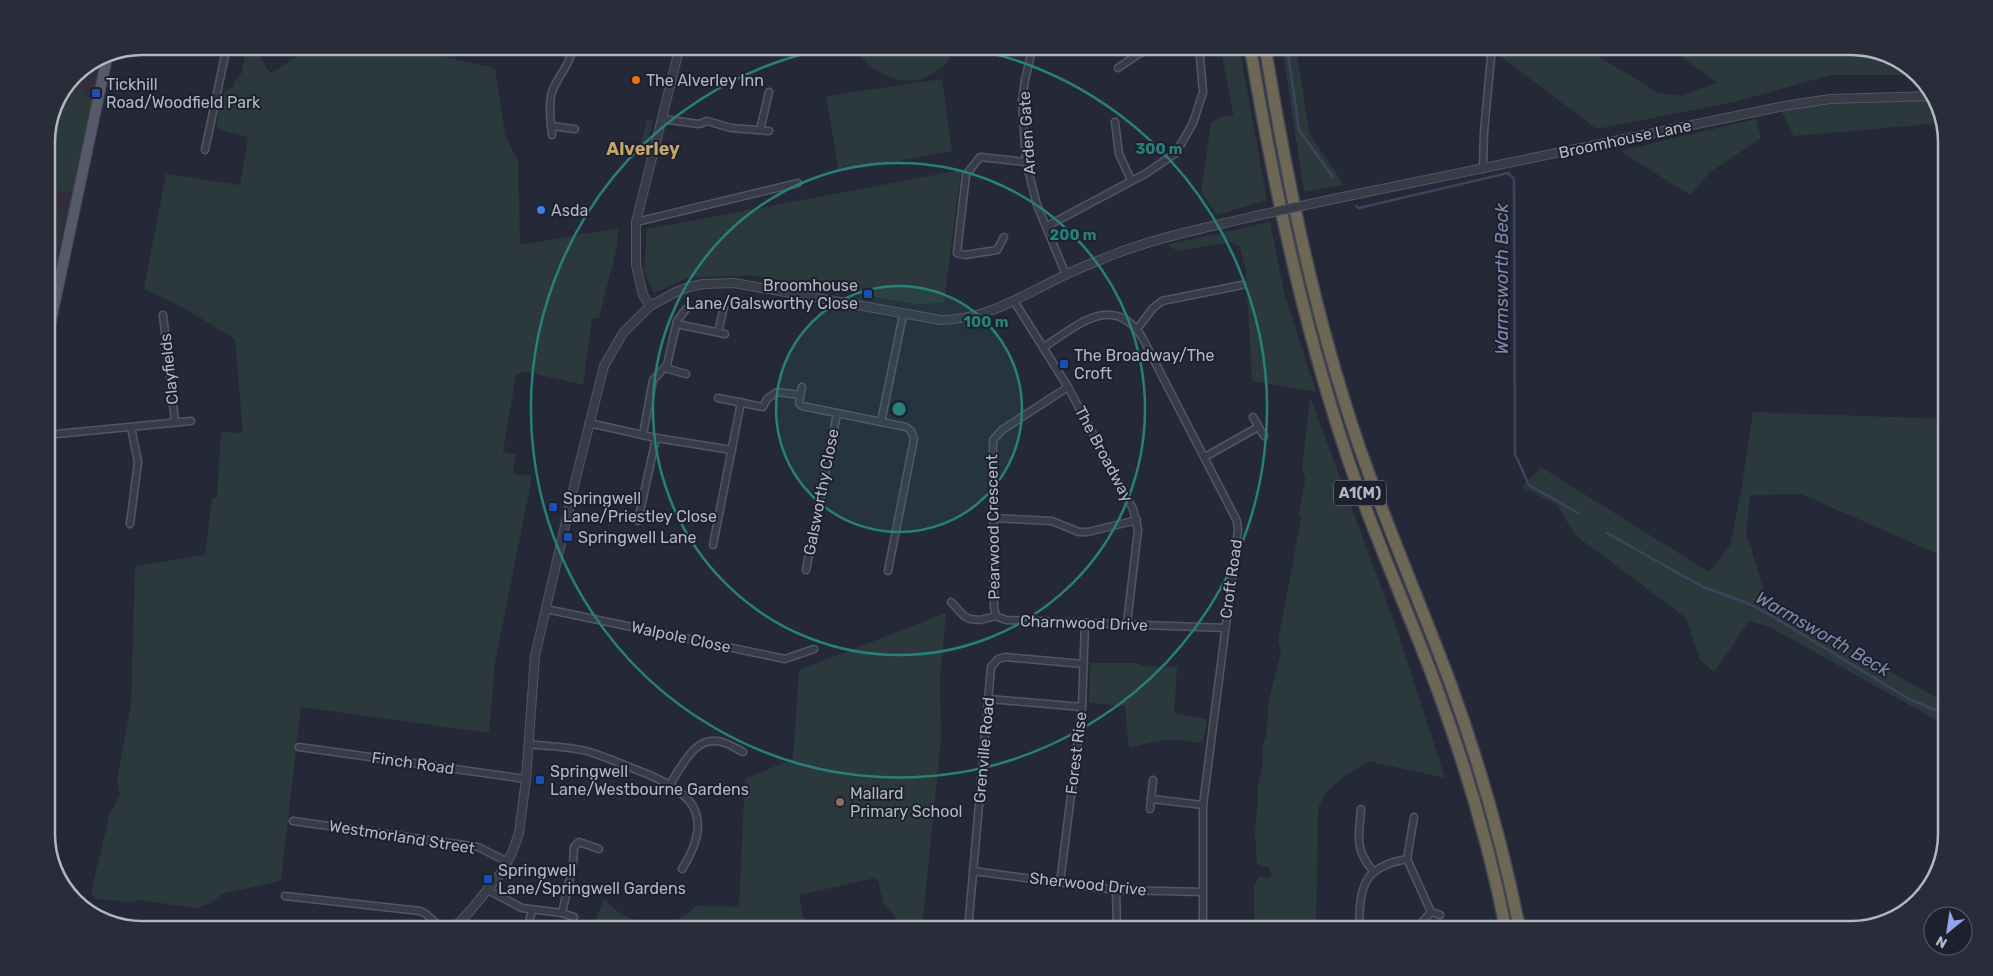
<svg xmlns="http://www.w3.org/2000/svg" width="1993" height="976" font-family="Rubik,sans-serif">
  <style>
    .medical { fill: #332f3a }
    .green { fill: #2b393c }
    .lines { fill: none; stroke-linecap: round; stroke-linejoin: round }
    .stream { stroke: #3c445f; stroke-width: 2.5 }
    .minor-casing { stroke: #535663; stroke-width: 9 }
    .tertiary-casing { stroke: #535663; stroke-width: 10 }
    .primary-casing { stroke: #414551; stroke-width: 12 }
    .motorway-casing { stroke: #434653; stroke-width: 14 }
    .minor { stroke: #383b48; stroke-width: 6 }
    .tertiary { stroke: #383b48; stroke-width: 8 }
    .primary { stroke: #565a68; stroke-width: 10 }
    .motorway { stroke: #6d6856; stroke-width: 11 }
    .tertiary-bridge-casing { stroke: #535663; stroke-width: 10; stroke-linecap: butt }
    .tertiary-bridge { stroke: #383b48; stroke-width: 8 }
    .ring { fill: none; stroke: #28807b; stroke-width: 2.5 }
    .food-dot { fill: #e8710a; stroke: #1d212d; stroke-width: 2 }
    .transit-dot { fill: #1a4fb4; stroke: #1d212d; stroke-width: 2 }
    .shop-dot { fill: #3f7fe0; stroke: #1d212d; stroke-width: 2 }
    .education-dot { fill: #8d6e63; stroke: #1d212d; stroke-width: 2 }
    .labels { text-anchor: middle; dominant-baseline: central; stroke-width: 4; stroke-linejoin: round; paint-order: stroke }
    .shield { fill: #1d212d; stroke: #868997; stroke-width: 1 }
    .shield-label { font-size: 15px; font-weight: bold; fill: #b3b6c4 }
    .poi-label { font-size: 16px; fill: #b3b6c4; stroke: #1d212d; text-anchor: start }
    .street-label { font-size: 16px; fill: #b3b6c4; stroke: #1d212d }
    .neighbourhood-label { font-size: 18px; font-weight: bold; fill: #c6a56c; stroke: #1d212d }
    .water-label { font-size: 18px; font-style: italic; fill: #7e88a9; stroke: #1d212d }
    .rim { fill: none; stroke: #b3b6c4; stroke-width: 2.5 }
    .centre { fill: #28807b; stroke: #1d212d; stroke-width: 2.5 }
    .ring-label { font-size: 15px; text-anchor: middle; font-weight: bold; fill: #28807b; stroke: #1d212d; stroke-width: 4; stroke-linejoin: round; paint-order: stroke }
  </style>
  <rect width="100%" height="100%" fill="#252937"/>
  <polygon class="medical" points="105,53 46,344 46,136 74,74"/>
  <g class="green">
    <path d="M311,46h84l100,22 10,67 13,26 2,84 99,-17 -3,23 -17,67 -7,1 -9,66 -59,-14 -8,4 -13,77 13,3 -3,19 19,2 -37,187 -6,70 -188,-26 -20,172 -2,2 -57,13 -11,9 -15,5 -57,-8 -8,2 -36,-3 -4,-7 19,-79 10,-18 -3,-16 14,-74 4,-139 70,-11 7,-57 5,-1 4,-65 22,1 -8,-94 -53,-32 -38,-18 22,-115 74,11 8,-48 -30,-8 -1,-3c2,-13 1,-37 16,-38l1,-6 7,-8 5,-22 13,-1 7,17 6,5z"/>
    <path d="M855,46h98c-2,5 -3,11 -5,15 -2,4 -8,7 -12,10 -26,21 -67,5 -81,-25z"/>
    <polygon points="1220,46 1239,46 1267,200 1217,215 1201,192 1211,123 1223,116 1234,117"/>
    <polygon points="1282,46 1296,46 1309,133 1344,185 1304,192"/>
    <polygon points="1501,46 1582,46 1658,93 1681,96 1717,83 1667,46 1851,46 1893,56 1915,75 1831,75 1734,102 1597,129 1500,56"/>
    <polygon points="942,79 952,151 839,172 826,96"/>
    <polygon points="71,80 76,82 93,104 72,193 46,188 46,136"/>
    <polygon points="1934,100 1942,123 1794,136 1781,110 1849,102"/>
    <polygon points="1756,119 1761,138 1710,172 1690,195 1620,151"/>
    <polygon points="647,120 653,121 646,148 640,147"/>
    <polygon points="961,170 944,303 914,304 752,275 689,277 654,293 644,271 647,229"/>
    <path d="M46,200c11,4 14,11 16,22l-16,84z"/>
    <polygon points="1270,222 1284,292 1316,392 1252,381 1246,271 1240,247 1230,242 1178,251 1167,245"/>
    <path d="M1310,397l85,227 50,154 -77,-17c-19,13 -44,26 -50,49l-2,120h-62v-45l5,-8 10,1 2,-2 -1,-8 -13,-4 -2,-32 3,-32 -1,-9 6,-31 -1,-11 4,-12 3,-37 12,-48 -3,-11 23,-122 -2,-4 7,-39 -4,-4z"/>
    <polygon points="1753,412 1947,419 1947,558 1801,494 1750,495 1746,532 1767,601 1947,704 1947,726 1768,626 1749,621 1714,672 1700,660 1686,618 1575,535 1557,505 1522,487 1541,467 1709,572 1730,545 1741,491"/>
    <path d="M946,613l-6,67 1,59 -19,191h-25l-3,-15 -11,-12 -5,-23 -3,-2 -76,17 4,22 3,2 3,11h-217l12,-31c5,5 11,11 18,15 24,15 54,14 74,-8l43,1 6,-128 48,-20 6,-89z"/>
    <path d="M1090,663h45l8,3 34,1 -3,46 33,6 -4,24c-33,-5 -42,-4 -74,5l-4,-42 -36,-3z"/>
  </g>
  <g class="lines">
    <g class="stream">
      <polyline points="1287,46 1299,130 1333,177"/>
      <polyline points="1356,206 1359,208 1508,173 1514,179 1515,454 1529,485 1578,513"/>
      <polyline points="1607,533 1701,586 1747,603 1767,613 1909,699 1947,715"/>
    </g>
    <g class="minor-casing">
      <g id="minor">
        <polyline points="662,46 679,51"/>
        <polyline points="1033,46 1025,80 1022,101 1026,162 1037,205 1066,275"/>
        <polyline points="1118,68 1137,55 1156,46"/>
        <polyline points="662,119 699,124 707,121 731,128 769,131"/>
        <polyline points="1115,122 1119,154 1131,180"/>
        <polyline points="551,126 575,129"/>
        <polyline points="760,130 769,92"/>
        <path d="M552,135c-1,-13 -4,-30 0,-43 5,-16 20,-28 20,-46"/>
        <polyline points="205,150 227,46"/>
        <polyline points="1483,169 1484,132 1492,46"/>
        <polyline points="636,222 798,183"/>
        <polyline points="1047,226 1145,174 1176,153 1193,123 1203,92 1199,46"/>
        <polyline points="1004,237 997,250 965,255 957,253 966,175 980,157 1026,162"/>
        <polyline points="1014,301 1068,387 1133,509 1138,530 1127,623"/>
        <polyline points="163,315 175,422"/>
        <polyline points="677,324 725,334"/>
        <polyline points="1137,329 1153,308 1162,301 1242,285"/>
        <polyline points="718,332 724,307"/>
        <path d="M1044,347c31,-20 69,-56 98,-10l95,184 1,9 -35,275v125"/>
        <polyline points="665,368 686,374"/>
        <polyline points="802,387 799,403 802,406 906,427 911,431 914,439 888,571"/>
        <polyline points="718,398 763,407 767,399 777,392 800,395"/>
        <polyline points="1253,417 1264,436"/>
        <polyline points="881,422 903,315"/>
        <polyline points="589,423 656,438 732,450"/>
        <polyline points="46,435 191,421"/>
        <polyline points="643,435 653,380 667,365 677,321 686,309"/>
        <polyline points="1205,457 1258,427"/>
        <polyline points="992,518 1052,521 1079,532 1088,532 1137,520"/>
        <polyline points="638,521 656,438"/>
        <polyline points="130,524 138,462 131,427"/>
        <polyline points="713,545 741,402"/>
        <polyline points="806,570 837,414"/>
        <polyline points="951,602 964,616 970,619 980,620 996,616 1006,620 1225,628"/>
        <polyline points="546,609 785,659 814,649"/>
        <polyline points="996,616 994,607 993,440 1002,430 1068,387"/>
        <polyline points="989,699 1082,707"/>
        <path d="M528,744c21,3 45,2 65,9 15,5 29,11 44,17 52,20 81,42 45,99"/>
        <polyline points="299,747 526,779"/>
        <path d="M670,784c13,-19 26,-52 55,-41 6,2 12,6 18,9"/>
        <polyline points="1151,799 1203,805"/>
        <polyline points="1150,809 1153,780"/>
        <path d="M1361,809c-2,28 -7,39 12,62"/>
        <polyline points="1414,817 1407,859 1431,912"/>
        <polyline points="293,821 478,847 508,862"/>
        <polyline points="973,871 1116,890 1203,892"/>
        <polyline points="1060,883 1082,707 1085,623"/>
        <polyline points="488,890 522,908 562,913 574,917"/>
        <polyline points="1116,890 1117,930"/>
        <polyline points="285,896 420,911 426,914 444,930"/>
        <polyline points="562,913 573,865 574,847 579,842 599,849"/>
        <polyline points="1423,921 1431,912 1440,915"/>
        <polyline points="527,930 532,911"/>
        <polyline points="968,930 991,667 998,659 1005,657 1084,664"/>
        <path d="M1359,930c1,-42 2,-63 48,-71"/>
      </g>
    </g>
    <g class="tertiary-casing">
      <g id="tertiary">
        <polyline points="1319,202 1784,106 1830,99 1933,96"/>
        <polyline points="650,306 643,295 636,265 636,222 680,46"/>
        <path d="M452,930l19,-20 30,-37 11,-20 7,-20 7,-54 9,-123 41,-178 28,-112 19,-33 27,-27 26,-14 13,-5 14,-3 31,-1 207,37c46,0 84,-26 124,-45 16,-8 33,-14 50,-21 44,-17 90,-26 136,-37"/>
      </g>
    </g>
    <g class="primary-casing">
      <polyline id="primary" points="46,344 108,53"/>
    </g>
    <g class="motorway-casing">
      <g id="motorway">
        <path d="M1250,46c23,136 51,270 94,401 27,84 65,164 95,247 28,77 51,155 67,236"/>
        <path d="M1265,46c22,135 49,267 93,397 28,82 63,161 93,242 29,80 52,161 69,245"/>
      </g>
    </g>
    <use href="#minor" class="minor"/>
    <use href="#tertiary" class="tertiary"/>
    <use href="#primary" class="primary"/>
    <use href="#motorway" class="motorway"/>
    <g class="tertiary-bridge-casing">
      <polyline id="tertiary-bridge" points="1251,217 1319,202"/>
    </g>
    <use href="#tertiary-bridge" class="tertiary-bridge"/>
  </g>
  <circle cx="899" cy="409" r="123" fill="#28807b" fill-opacity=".12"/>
  <g class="ring">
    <circle cx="899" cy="409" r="123"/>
    <circle cx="899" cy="409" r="246"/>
    <path d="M963 47A368 368 0 1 1 835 47"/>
  </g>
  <circle class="food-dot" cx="636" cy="80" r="5"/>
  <g class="transit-dot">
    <rect x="91" y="88" width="10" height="10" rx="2.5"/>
    <rect x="863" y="289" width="10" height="10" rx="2.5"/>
    <rect x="1059" y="359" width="10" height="10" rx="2.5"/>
    <rect x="548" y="502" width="10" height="10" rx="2.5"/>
    <rect x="563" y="532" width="10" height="10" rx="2.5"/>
    <rect x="535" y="775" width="10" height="10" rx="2.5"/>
    <rect x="483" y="874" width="10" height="10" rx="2.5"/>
  </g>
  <circle class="shop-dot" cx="541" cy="210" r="5"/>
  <circle class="education-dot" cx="840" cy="802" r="5"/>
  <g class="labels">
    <rect class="shield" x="1334" y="480.5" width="52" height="25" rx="4"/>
    <g class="shield-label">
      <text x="1360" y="493">A1(M)</text>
    </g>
    <g class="poi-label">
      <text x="646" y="80">The Alverley Inn</text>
      <text x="106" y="84">Tickhill<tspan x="106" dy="18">Road/Woodfield Park</tspan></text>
      <text x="551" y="210">Asda</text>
      <text x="858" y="285" text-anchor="end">Broomhouse<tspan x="858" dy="18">Lane/Galsworthy Close</tspan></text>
      <text x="1074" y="355">The Broadway/The<tspan x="1074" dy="18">Croft</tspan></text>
      <text x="563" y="498">Springwell<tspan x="563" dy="18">Lane/Priestley Close</tspan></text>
      <text x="578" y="537">Springwell Lane</text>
      <text x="550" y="771">Springwell<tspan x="550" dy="18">Lane/Westbourne Gardens</tspan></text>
      <text x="850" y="793">Mallard<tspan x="850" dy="18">Primary School</tspan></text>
      <text x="498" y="870">Springwell<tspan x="498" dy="18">Lane/Springwell Gardens</tspan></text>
    </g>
    <g class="street-label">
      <text transform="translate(1027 133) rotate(-94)">Arden Gate</text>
      <text transform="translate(1625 139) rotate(-12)">Broomhouse Lane</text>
      <text transform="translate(169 369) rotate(-96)">Clayfields</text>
      <text transform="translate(1104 454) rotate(62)">The Broadway</text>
      <text transform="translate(821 492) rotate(-79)">Galsworthy Close</text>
      <text transform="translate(993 527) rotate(-91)">Pearwood Crescent</text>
      <text transform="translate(1231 579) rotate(-82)">Croft Road</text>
      <text transform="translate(1084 623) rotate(2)">Charnwood Drive</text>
      <text transform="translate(681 637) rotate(12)">Walpole Close</text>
      <text transform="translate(984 750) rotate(-85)">Grenville Road</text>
      <text transform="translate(1076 753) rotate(-83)">Forest Rise</text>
      <text transform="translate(413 763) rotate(8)">Finch Road</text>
      <text transform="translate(402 837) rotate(9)">Westmorland Street</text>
      <text transform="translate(1088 884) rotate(6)">Sherwood Drive</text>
    </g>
    <g class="neighbourhood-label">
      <text x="643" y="149">Alverley</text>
    </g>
    <g class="water-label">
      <text transform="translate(1502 279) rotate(-90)">Warmsworth Beck</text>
      <text transform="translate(1823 634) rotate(30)">Warmsworth Beck</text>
    </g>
  </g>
  <path d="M0 0H1993V976H0ZM142 55H1851A87 87 0 0 1 1938 142V834A87 87 0 0 1 1851 921H142A87 87 0 0 1 55 834V142A87 87 0 0 1 142 55Z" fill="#292d39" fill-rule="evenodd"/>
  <path class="rim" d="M142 55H1851A87 87 0 0 1 1938 142V834A87 87 0 0 1 1851 921H142A87 87 0 0 1 55 834V142A87 87 0 0 1 142 55Z"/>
  <circle cx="899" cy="409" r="8" class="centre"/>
  <g class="ring-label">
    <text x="1159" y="154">300 m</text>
    <text x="1073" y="240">200 m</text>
    <text x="986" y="327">100 m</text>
  </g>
  <g transform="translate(1948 931) rotate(210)"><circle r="24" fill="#1d212d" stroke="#595d69"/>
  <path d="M0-4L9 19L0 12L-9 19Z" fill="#92a3ea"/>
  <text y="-8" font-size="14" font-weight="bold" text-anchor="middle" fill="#b3b6c4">N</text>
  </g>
</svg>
